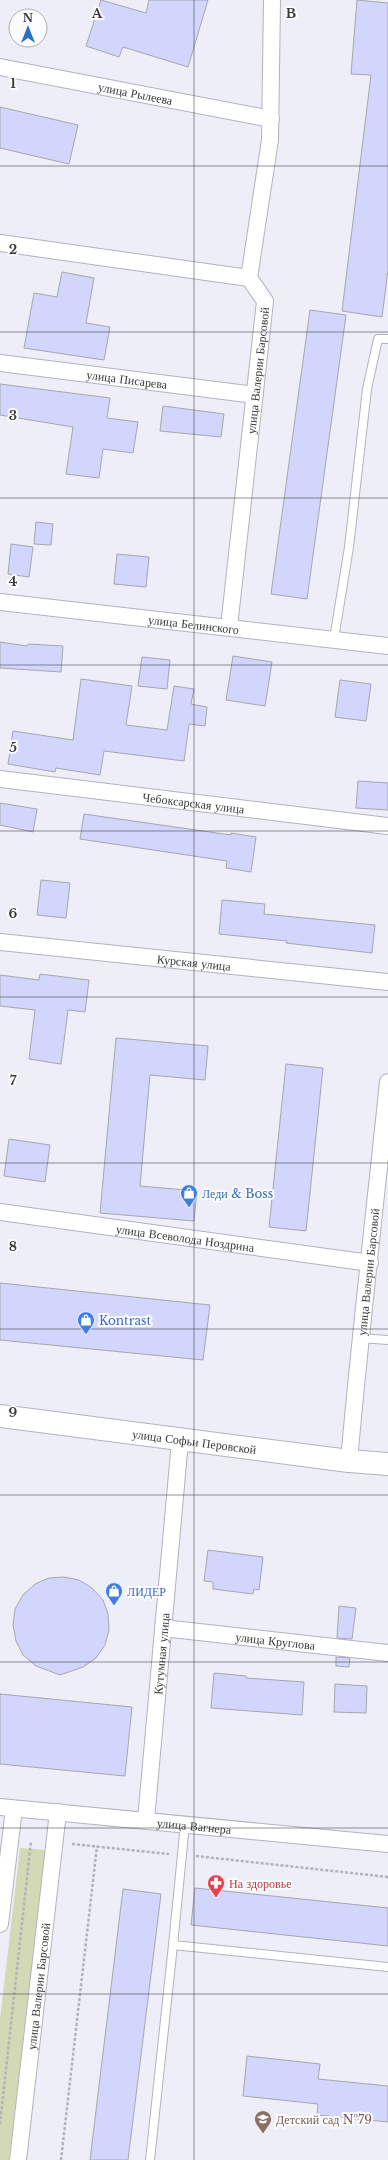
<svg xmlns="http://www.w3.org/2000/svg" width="388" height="2160" font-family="'Libre Baskerville',serif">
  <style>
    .green { fill: #d3d9b4 }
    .building { fill: #d2d6fc; stroke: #a5a6ae }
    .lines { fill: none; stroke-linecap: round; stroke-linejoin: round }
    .lane-casing { stroke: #b2b3bc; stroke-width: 10 }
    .street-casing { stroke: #b2b3bc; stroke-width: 18 }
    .secondary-casing { stroke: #b2b3bc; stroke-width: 24 }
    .path { stroke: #b2b2ba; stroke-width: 2.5; stroke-dasharray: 3 2; stroke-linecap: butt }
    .lane { stroke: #fff; stroke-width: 8 }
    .street { stroke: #fff; stroke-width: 16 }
    .secondary { stroke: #fff; stroke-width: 22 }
    .grid { fill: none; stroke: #3a3a3e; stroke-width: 1; stroke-opacity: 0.55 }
    .labels { text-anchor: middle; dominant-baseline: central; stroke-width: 4; stroke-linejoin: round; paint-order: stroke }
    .street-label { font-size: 12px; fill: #3a3a3e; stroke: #fcfcfe }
    .shop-label { font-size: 12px; fill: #366cbe; stroke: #fcfcfe; text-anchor: start }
    .health-label { font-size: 12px; fill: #be3a42; stroke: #fcfcfe; text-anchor: start }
    .education-label { font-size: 12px; fill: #785e54; stroke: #fcfcfe; text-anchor: start }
    .grid-label { font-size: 13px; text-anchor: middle; font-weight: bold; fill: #3a3a3e; stroke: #fcfcfe; stroke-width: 4; stroke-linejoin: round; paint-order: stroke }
  </style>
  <rect width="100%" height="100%" fill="#edeef8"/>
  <polygon class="green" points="20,1848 45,1850 9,2160 0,2160 0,2019"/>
  <g class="building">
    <polygon points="101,0 146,13 149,0 208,0 188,67 123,47 119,57 86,46"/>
    <polygon points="357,0 388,3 388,270 382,317 342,311 371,75 351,74"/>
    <polygon points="0,107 78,125 69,164 0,148"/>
    <polygon points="62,272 94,278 86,323 110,327 104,360 24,348 34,293 57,297"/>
    <polygon points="310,310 346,315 307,599 271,594"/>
    <polygon points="0,384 110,398 107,418 138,422 133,453 103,449 99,478 66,474 73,427 0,415"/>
    <polygon points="163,406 224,414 221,437 160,431"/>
    <polygon points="36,522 53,524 51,545 34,544"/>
    <polygon points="11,544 33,547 29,577 8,574"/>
    <polygon points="117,554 149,557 146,587 114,584"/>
    <polygon points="0,642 27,646 28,644 63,646 61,672 0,668"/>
    <polygon points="233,656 272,662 265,706 226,700"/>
    <polygon points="142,657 170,660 167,689 138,686"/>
    <polygon points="81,679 132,686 126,725 167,730 174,686 194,689 191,704 207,707 205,726 189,724 184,761 104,751 100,775 56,768 55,772 8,764 13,731 73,740"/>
    <polygon points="340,680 371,684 366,721 335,717"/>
    <polygon points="358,781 388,783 388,810 356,808"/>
    <polygon points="0,803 37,809 33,832 0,825"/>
    <polygon points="84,814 231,835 231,833 256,837 251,872 226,868 227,861 80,839"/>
    <polygon points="41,880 70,883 66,918 37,915"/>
    <polygon points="222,900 265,904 264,914 375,925 372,953 286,943 287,941 219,934"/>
    <polygon points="40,974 89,980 85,1012 68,1010 61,1064 29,1059 35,1010 0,1006 0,975 39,980"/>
    <polygon points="116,1038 208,1046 205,1080 150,1075 140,1186 197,1191 194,1221 100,1213"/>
    <polygon points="286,1064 323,1068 306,1231 269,1227"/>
    <polygon points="9,1139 50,1145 45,1182 4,1176"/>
    <polygon points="0,1283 210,1305 203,1360 0,1340"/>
    <polygon points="208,1550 263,1557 259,1590 254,1589 253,1594 213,1589 213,1582 204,1581"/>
    <polygon points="64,1577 79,1580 92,1588 103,1600 108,1614 109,1630 105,1645 96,1658 83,1667 60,1675 36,1666 23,1655 16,1641 13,1625 15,1609 23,1595 35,1584 49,1578"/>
    <polygon points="339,1606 356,1608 352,1639 337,1638"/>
    <polygon points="336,1657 350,1658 349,1667 336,1666"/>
    <polygon points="214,1673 246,1676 246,1678 304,1682 302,1715 211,1708"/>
    <polygon points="335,1684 367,1686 366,1713 334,1712"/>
    <polygon points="0,1694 132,1707 125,1776 0,1764"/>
    <polygon points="195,1888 388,1908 388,1946 191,1925"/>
    <polygon points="123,1889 161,1894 128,2160 90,2160"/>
    <polygon points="247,2056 320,2064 318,2079 388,2086 388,2122 317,2115 318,2104 243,2096"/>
  </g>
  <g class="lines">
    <g class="lane-casing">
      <g id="lane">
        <polyline points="334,639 349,547 367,389 378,339 388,339"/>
        <polyline points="359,1338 388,1340"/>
        <polyline points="185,1824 173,1945 388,1967"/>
        <polyline points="150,2160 173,1945"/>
      </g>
    </g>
    <g class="street-casing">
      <g id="street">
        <path id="s1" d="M0,67l271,52"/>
        <polyline points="0,243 249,278"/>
        <path id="s2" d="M0,363l255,32"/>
        <path id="s3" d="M0,602l388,44"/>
        <path id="s4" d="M229,627l36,-326 -16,-23 21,-138 2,-140"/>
        <path id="s5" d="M0,779l388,47"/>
        <path id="s6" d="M0,942l388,40"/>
        <path id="s7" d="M0,1212l370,51"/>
        <path id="s8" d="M349,1461c11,-126 26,-253 39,-379"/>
        <path id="s9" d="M163,1628l225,25"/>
        <path id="s10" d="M0,1807l388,37"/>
        <path id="s11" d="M146,1820l33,-368 4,-12"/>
        <polyline points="0,1924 14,1809"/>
        <path id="s12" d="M18,2160l40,-348"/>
      </g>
    </g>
    <g class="secondary-casing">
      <g id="secondary">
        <path id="s13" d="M0,1416l349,45 39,3"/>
      </g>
    </g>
    <g class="path">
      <polyline points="72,1844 169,1854"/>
      <polyline points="196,1856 388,1877"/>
      <polyline points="0,2124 31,1841"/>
      <polyline points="61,2160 97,1846"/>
    </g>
    <use href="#lane" class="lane"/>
    <use href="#street" class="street"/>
    <use href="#secondary" class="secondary"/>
  </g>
  <path class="grid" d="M194,0v2160M0,166h388M0,332h388M0,498h388M0,665h388M0,831h388M0,997h388M0,1163h388M0,1329h388M0,1495h388M0,1662h388M0,1828h388M0,1994h388"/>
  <defs>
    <g id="shop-pin" transform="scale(0.9)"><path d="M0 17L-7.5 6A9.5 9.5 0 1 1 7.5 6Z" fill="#3f7fe0" stroke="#fcfcfe"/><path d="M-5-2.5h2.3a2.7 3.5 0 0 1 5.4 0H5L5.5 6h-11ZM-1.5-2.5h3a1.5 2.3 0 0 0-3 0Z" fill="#fff"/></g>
    <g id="pharmacy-pin" transform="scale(0.9)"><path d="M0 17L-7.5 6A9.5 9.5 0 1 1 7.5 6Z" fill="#e0444e" stroke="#fcfcfe"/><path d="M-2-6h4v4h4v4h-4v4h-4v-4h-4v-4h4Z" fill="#fff"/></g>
    <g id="school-pin" transform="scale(0.9)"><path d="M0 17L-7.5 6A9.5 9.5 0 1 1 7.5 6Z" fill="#8d6e63" stroke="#fcfcfe"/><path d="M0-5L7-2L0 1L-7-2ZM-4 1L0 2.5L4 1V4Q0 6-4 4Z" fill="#fff"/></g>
  </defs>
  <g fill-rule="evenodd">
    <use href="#shop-pin" x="189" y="1193"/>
    <use href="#shop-pin" x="86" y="1320"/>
    <use href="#shop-pin" x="114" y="1591"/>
    <use href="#pharmacy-pin" x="216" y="1883"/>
    <use href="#school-pin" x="263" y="2119"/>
  </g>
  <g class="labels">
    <g class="street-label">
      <text stroke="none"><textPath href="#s1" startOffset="138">улица Рылеева</textPath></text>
      <text stroke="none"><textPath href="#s4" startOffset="258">улица Валерии Барсовой</textPath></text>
      <text stroke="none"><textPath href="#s2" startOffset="128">улица Писарева</textPath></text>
      <text stroke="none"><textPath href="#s3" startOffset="195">улица Белинского</textPath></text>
      <text stroke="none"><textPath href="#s5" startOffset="195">Чебоксарская улица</textPath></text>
      <text stroke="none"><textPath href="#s6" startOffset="195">Курская улица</textPath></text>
      <text stroke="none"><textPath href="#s7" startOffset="187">улица Всеволода Ноздрина</textPath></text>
      <text stroke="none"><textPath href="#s8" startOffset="190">улица Валерии Барсовой</textPath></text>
      <text stroke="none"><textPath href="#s13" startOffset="196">улица Софьи Перовской</textPath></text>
      <text stroke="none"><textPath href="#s9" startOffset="113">улица Круглова</textPath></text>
      <text stroke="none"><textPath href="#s11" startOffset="167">Кутумная улица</textPath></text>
      <text stroke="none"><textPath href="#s10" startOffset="195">улица Вагнера</textPath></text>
      <text stroke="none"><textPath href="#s12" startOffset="175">улица Валерии Барсовой</textPath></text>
    </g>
    <g class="shop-label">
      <text x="202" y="1193">Леди &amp; Boss</text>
      <text x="99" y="1320">Kontrast</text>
      <text x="127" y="1591">ЛИДЕР</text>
    </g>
    <g class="health-label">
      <text x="229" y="1883">На здоровье</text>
    </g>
    <g class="education-label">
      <text x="276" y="2119">Детский сад №79</text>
    </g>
  </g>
  <g class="grid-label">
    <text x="97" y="18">A</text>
    <text x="291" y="18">B</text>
    <text x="13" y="88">1</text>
    <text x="13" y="254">2</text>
    <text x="13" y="420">3</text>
    <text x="13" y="586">4</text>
    <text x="13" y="752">5</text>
    <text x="13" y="918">6</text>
    <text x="13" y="1085">7</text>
    <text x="13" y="1251">8</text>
    <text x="13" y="1417">9</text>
  </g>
  <g transform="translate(28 28)"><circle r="19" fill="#fcfcfe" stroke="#aeaeb1"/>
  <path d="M0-3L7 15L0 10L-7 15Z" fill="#2a70c1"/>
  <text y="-6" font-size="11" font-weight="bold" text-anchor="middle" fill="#3a3a3e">N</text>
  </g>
</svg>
